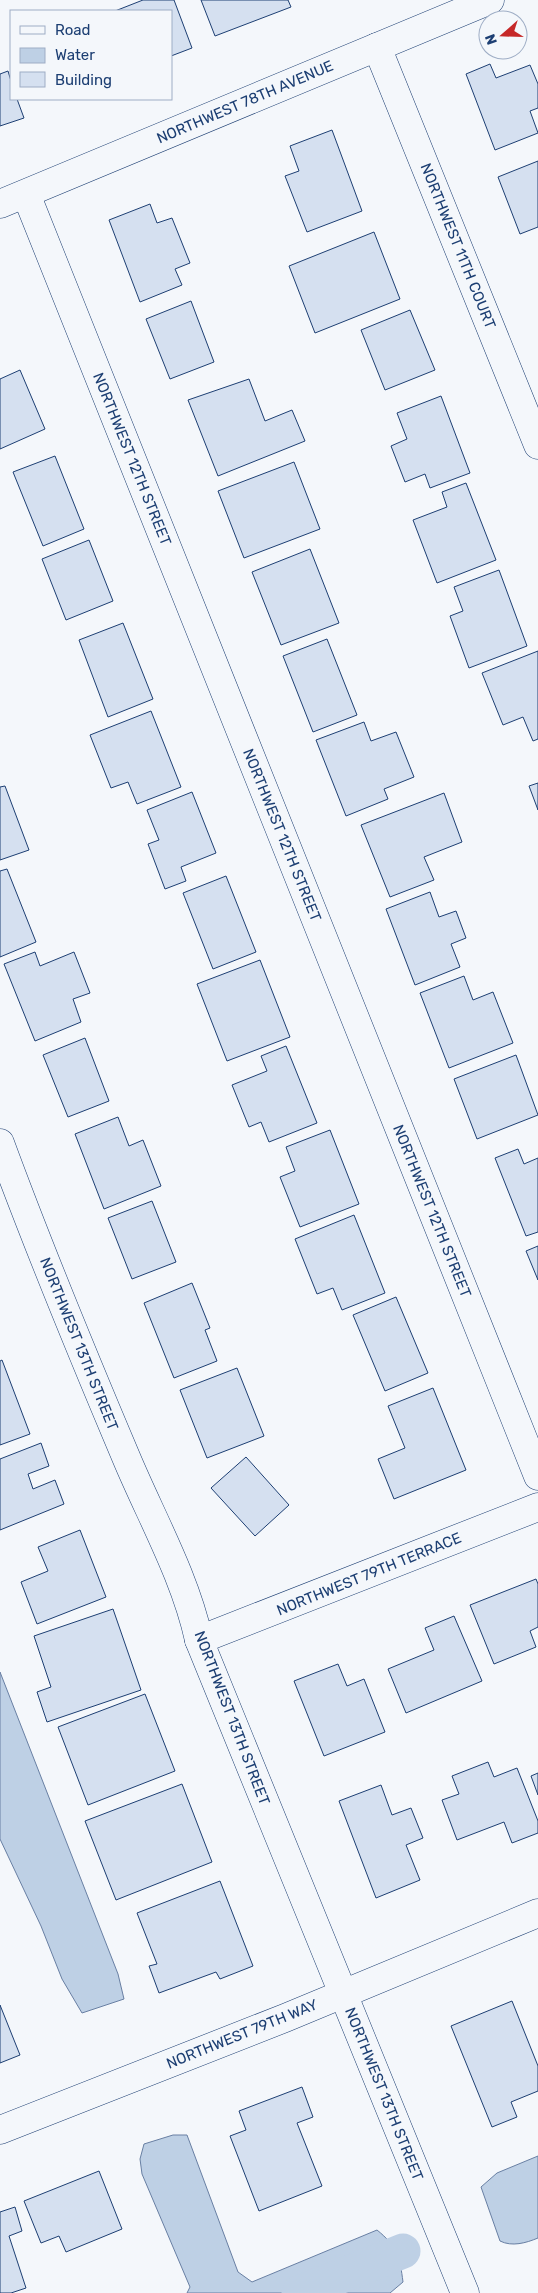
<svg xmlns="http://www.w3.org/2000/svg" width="538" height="2293" font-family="Rubik,sans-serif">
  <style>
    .water { fill: #bed0e5; stroke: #687fa3 }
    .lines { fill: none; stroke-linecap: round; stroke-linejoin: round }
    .canal { stroke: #bed0e5; stroke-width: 35 }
    .building { fill: #d5e0f0; stroke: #1d3f73 }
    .street-casing { stroke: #1d3f73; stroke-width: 29 }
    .street { stroke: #f4f7fb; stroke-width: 28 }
    .labels { text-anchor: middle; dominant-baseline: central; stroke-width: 4; stroke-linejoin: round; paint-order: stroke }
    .street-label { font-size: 15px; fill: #1d3f73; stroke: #f4f7fb }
  </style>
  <rect width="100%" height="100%" fill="#f4f7fb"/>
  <g class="water">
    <polygon points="0,1672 118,1974 124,1999 82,2013 62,1979 41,1926 0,1839"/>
    <path d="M173,2135h14l51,137 14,10 125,-52c20,16 23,28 26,52l-13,11h-203l3,-6 -48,-113 -2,-15 4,-15z"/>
    <path d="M538,2156v82c-12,5 -26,9 -38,3l-19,-54 16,-14z"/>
  </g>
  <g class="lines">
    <polyline class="canal" points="299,2293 403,2251"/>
  </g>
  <g class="building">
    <polygon points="143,0 174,0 192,48 171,56 171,11 115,11"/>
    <polygon points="201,0 288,0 291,7 215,36"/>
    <polygon points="490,64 496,78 530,65 538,84 538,108 530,111 538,133 495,150 466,74"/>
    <polygon points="8,71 11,81 11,99 17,99 24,118 0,126 0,74"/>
    <polygon points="332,130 362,211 307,232 285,176 299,171 290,146"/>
    <polygon points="538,161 538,227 520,234 498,177"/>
    <polygon points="150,204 157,223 172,218 190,263 175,269 182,285 140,302 109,220"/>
    <polygon points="374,232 400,299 315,333 289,266"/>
    <polygon points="191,301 214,362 170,379 146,319"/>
    <polygon points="410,310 435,370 385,390 361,330"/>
    <polygon points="20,370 45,429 0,449 0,379"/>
    <polygon points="249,379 265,421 292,410 305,441 218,476 188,400"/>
    <polygon points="441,396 470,473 430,488 425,474 405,482 391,446 407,439 397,413"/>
    <polygon points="55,456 84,529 43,546 13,472"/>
    <polygon points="294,462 320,529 244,558 218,491"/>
    <polygon points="466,483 496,560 437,583 413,520 447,507 442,492"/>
    <polygon points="89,540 113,601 66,620 42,559"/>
    <polygon points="310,549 339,623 281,645 252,572"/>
    <polygon points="499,570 527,646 469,668 450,616 463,611 454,587"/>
    <polygon points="123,623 153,699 108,717 79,640"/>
    <polygon points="327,639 357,715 313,732 283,656"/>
    <polygon points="538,651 538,739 533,741 523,717 503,725 482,673"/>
    <polygon points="151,711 181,787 137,804 128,782 111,788 90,735"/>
    <polygon points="364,722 371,741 396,732 414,777 384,789 388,799 346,816 316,740"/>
    <polygon points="538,783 538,810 529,786"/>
    <polygon points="5,786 29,850 0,860 0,787"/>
    <polygon points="192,792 216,853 181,867 186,881 165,889 148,844 159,840 147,810"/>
    <polygon points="444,793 462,842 424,857 434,880 390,897 361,825"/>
    <polygon points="7,869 36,942 0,957 0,871"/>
    <polygon points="226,876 256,952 213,969 183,893"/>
    <polygon points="430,892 439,917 456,911 466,938 451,944 460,967 415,985 386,909"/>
    <polygon points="35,952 40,966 74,952 90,993 73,999 81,1022 35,1041 4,964"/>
    <polygon points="260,960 290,1037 227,1061 197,984"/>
    <polygon points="464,976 473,1000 493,992 513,1043 449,1068 420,993"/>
    <polygon points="85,1038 109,1101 68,1117 43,1055"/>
    <polygon points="286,1046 317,1123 269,1142 261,1122 249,1127 232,1085 267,1071 261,1056"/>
    <polygon points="516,1055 538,1115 477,1139 454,1079"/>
    <polygon points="118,1117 129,1146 143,1140 161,1186 104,1209 75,1134"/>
    <polygon points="330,1130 359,1204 300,1227 280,1177 295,1171 286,1147"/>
    <polygon points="518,1149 524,1164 538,1158 538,1232 526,1236 495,1158"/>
    <polygon points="152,1201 176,1262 132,1279 108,1218"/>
    <polygon points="354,1215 385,1293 342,1310 333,1288 317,1294 295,1239"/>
    <polygon points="538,1246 538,1280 526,1251"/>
    <polygon points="192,1283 210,1328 205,1330 217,1361 174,1378 144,1303"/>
    <polygon points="396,1297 428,1373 385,1391 353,1315"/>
    <polygon points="2,1360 30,1434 0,1445 0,1361"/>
    <polygon points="237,1368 264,1436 207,1458 180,1390"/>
    <polygon points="433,1388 466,1470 394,1499 378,1459 405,1448 388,1406"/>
    <polygon points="41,1443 49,1466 28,1474 33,1489 55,1480 64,1504 0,1530 0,1459"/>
    <polygon points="246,1457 289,1505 255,1536 211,1488"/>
    <polygon points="80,1530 106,1597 37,1624 21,1582 48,1571 38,1547"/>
    <polygon points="536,1579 538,1584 538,1627 530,1631 536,1647 494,1664 470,1605"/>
    <polygon points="113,1609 141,1690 47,1722 37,1692 51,1687 34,1636"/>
    <polygon points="454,1616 482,1681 406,1713 388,1669 434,1650 425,1628"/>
    <polygon points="338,1664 347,1686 364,1679 385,1732 324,1756 294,1681"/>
    <polygon points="145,1694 175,1771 88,1805 58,1727"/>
    <polygon points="488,1762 494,1777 517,1768 538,1821 538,1833 512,1843 504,1822 457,1840 442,1800 459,1794 452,1776"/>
    <polygon points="538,1773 538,1795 531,1776"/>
    <polygon points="182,1784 212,1862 116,1900 85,1821"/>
    <polygon points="381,1785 392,1815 411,1808 423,1838 406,1845 420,1880 376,1898 339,1801"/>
    <polygon points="220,1881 253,1966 220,1979 216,1972 159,1993 149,1966 157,1964 137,1913"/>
    <polygon points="512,2001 538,2066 538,2091 511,2102 517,2117 492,2127 451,2026"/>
    <polygon points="0,2005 20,2055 0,2063"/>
    <polygon points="302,2087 313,2117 297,2123 322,2186 259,2211 230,2136 246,2130 239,2111"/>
    <polygon points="99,2171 122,2229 66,2252 59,2236 41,2243 24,2201"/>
    <polygon points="15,2207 22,2231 9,2236 26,2288 11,2293 0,2293 0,2212"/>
  </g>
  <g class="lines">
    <g class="street-casing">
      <g id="street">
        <polyline points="377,47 538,445"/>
        <polyline points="26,194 538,1476"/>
        <polyline points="0,204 490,0"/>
        <path d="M0,1143c39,106 82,210 126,314 25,60 59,119 73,183l266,653"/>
        <polyline points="199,1640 538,1507"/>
        <polyline points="0,2130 285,2018 538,1913"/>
      </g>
    </g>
    <use href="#street" class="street"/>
  </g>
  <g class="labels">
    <g class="street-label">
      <text transform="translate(245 102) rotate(-23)">NORTHWEST 78TH AVENUE</text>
      <text transform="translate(458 246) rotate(68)">NORTHWEST 11TH COURT</text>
      <text transform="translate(132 459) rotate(68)">NORTHWEST 12TH STREET</text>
      <text transform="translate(282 835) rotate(68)">NORTHWEST 12TH STREET</text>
      <text transform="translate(432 1211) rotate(68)">NORTHWEST 12TH STREET</text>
      <text transform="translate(79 1344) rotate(68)">NORTHWEST 13TH STREET</text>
      <text transform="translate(369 1574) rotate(-22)">NORTHWEST 79TH TERRACE</text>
      <text transform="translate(232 1718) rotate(69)">NORTHWEST 13TH STREET</text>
      <text transform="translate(242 2034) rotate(-22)">NORTHWEST 79TH WAY</text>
      <text transform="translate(384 2094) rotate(68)">NORTHWEST 13TH STREET</text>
    </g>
  </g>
  <rect x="10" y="10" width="162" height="90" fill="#f4f7fb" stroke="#9eadc5"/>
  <rect x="20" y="26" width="25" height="8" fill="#f4f7fb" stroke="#9eadc5"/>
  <text x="55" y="35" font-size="15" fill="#1d3f73">Road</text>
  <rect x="20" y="48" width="25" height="15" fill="#bed0e5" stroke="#9eadc5"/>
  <text x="55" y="60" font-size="15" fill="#1d3f73">Water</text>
  <rect x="20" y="72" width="25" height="15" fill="#d5e0f0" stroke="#9eadc5"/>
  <text x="55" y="85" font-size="15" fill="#1d3f73">Building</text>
  <g transform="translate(503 35) rotate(250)"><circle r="24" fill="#f4f7fb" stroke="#9eadc5"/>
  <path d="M0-4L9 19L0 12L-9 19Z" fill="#c62828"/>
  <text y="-8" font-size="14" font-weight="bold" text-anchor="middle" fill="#1d3f73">N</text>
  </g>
</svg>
